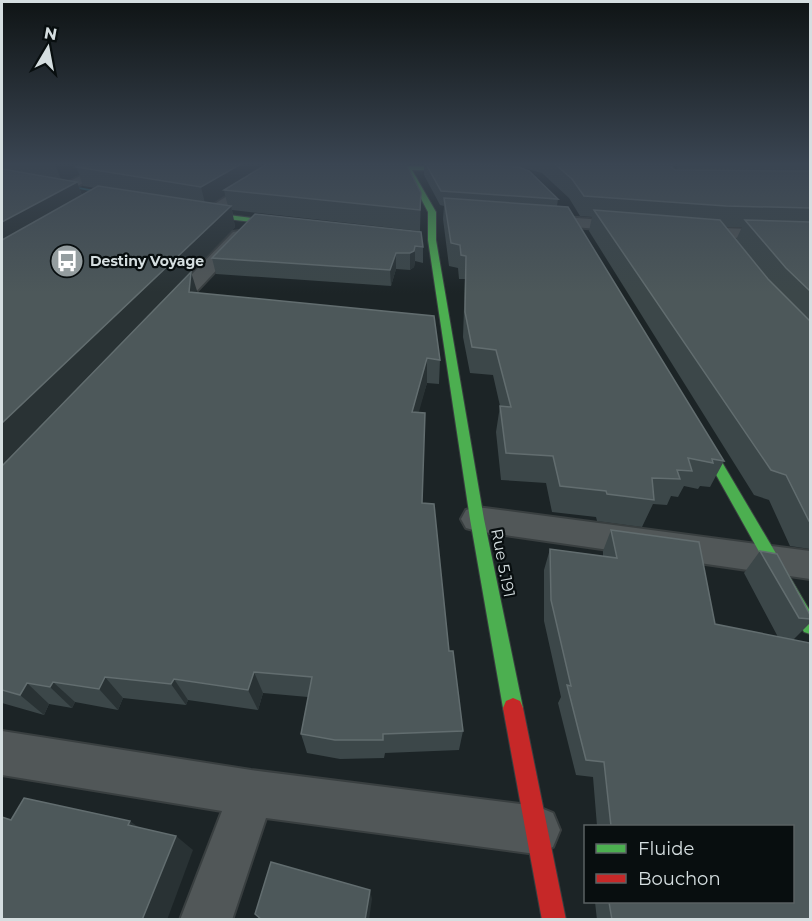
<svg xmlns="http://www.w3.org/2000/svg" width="812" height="921" font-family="Montserrat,sans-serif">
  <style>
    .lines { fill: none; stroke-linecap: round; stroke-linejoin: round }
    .stream { fill: #215f6b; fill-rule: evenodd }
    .street-casing { stroke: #393f40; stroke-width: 4 }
    .fast-casing { stroke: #393f40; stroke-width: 2 }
    .jam-casing { stroke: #393f40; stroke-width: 2 }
    .street { fill: #515758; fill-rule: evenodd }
    .fast { fill: #4caf50; fill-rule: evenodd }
    .jam { fill: #c62828; fill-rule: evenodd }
    .wall { fill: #3c4749; fill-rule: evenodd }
    .shaded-wall { fill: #293234 }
    .building { fill: #4d585a; stroke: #626d6f; stroke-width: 1.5 }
    .labels { text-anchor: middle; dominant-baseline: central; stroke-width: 4.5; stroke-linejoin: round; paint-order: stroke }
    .far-poi-label { font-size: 14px; font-weight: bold; fill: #d5dee0; stroke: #080e0f; text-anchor: start }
    .street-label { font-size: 16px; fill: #d5dee0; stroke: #080e0f }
  </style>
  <rect width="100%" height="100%" fill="#1c2426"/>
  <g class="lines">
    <polygon class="stream" points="67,185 100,191 102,192 100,193 69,187"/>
    <g class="street-casing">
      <g id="street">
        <polygon points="105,164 123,164 63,193 53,193 51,190"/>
        <polygon points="278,164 294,164 211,218 205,220 197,215"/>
        <polygon points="539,215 628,222 636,227 628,232 533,223 531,220"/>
        <polygon points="695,227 810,231 810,241 689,236 686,232 689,228"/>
        <polygon points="239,231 245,232 248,236 245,240 174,315 160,315 157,311 160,307 233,232"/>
        <polygon points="477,507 810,551 810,579 477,531 466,528 461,519 466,510"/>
        <polygon points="2,731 251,770 536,806 553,813 560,830 553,847 536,854 266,818 232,920 180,920 222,811 2,775"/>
      </g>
    </g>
    <g class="fast-casing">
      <g id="fast">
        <polygon points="408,166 470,167 473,169 470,171 412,170 436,212 436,240 484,519 523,708 520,715 513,718 506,715 503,708 470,519 428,240 428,212 405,168"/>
        <polygon points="189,210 293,223 297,225 293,227 186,214 185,212"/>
        <polygon points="697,426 703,430 810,611 810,634 804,632 691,430"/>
      </g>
    </g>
    <g class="jam-casing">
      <polygon id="jam" points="513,698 520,701 523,708 566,920 542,920 503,708 506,701"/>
    </g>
    <use href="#street" class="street"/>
    <use href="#fast" class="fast"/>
    <use href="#jam" class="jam"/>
  </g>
  <g class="wall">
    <path d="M2,164h404l15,29 -1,38 -188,-21 3,17 -233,238zM79,174l4,12 12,2 -13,7 -5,-13 -11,-2zM225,195l3,11 -16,-3z"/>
    <path d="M424,164h386v385l-20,-3 -21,-46 -15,-5 -165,-264 3,-14 -12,-1 -11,-18 -27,-25 -22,-6 -22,-1 60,33 -1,7 167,255 -14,26 -10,-1 -2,3 -14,-3 -6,11 -7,-1 -4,9 -14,-1 -11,23 -45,-6 -1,-4 -44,-5 -6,-29 -45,-3 -5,-48 4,-26 -7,-31 -23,-2 -7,-36 2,-58h-6l-1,-11 -9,-2 -6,-47 1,-13 -4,-1 -16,-30zM725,227h17l-6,13z"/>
    <polygon points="255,214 423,247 423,263 415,261 414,267 410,270 396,269 391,286 216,274 212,258"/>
    <polygon points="197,292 440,360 439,384 427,383 418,412 422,503 449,651 463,731 459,750 385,753 384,758 340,759 307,753 301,734 308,697 263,693 258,710 188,700 186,705 123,698 118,710 75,702 72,708 49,704 44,715 2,703 2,466"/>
    <polygon points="611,530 715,624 778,637 744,573 760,551 810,615 810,623 793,640 810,920 597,920 595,902 792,902 792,826 597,826 593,777 576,775 558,703 561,697 544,621 544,570 550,549 603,556 603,551"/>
  </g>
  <g class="shaded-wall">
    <polygon points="55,164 100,164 76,167 79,174 62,182"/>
    <polygon points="241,164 274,164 224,190 225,195 206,207 201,187"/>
    <polygon points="674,164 678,164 674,178 671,167"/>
    <polygon points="77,182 84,201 2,249 2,222"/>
    <polygon points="231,206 235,227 2,465 2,423"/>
    <polygon points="415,246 415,261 414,267 410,270 410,253"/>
    <polygon points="396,253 396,269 391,286 390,270"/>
    <polygon points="191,272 198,294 189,292"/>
    <polygon points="427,358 427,383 412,437 412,412"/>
    <polygon points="254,672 263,693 258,710 248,690"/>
    <polygon points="105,677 123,698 118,710 99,689"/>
    <polygon points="174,679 188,700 186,705 171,684"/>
    <polygon points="53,682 75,702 72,708 50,687"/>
    <polygon points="27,683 49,704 44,715 20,695"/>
    <polygon points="130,821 151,836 128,825"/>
    <polygon points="176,836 193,850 167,920 142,920"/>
    <polygon points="370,890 372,899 369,920 365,920"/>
  </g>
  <g class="building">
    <polygon points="83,164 241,164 201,187 76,167"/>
    <polygon points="267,164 406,164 421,193 420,210 224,190"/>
    <polygon points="426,164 467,164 519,167 529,171 558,199 441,191"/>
    <polygon points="555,164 674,164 671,167 675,170 810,171 810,208 726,206 584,196 572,179"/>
    <polygon points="2,169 77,182 2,222"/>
    <polygon points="98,186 231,206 2,423 2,240"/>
    <polygon points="444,198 568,207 724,461 712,459 713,463 688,458 692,471 677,470 680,479 652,478 654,500 607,494 606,491 560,486 553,456 506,453 500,406 511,407 496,350 472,347 465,312 466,256 461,255 460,245 451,243"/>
    <polygon points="594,210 720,220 768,279 810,321 810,522 809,521 786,475 771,470"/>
    <polygon points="255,214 421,232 423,247 415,246 414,251 410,253 396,253 390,270 212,258"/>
    <polygon points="745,220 810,222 810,291 786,268"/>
    <polygon points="191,272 189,292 434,316 440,360 427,358 412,412 425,413 422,503 434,504 449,651 453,651 463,731 383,734 383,740 335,740 301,734 312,677 254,672 248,690 174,679 171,684 105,677 99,689 53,682 50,687 27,683 20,695 2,690 2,466"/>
    <polygon points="611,530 699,542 715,624 810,643 810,920 612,920 609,902 792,902 792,826 611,826 604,762 586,760 567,685 571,686 551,600 550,549 617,558"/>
    <polygon points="760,551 777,554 810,615 810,619 799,618"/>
    <polygon points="24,798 130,821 128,825 176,836 142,920 2,920 2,817 11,820"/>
    <polygon points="271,862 370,890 365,920 262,920 255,914"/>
  </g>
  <linearGradient id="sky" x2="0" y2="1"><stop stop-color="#0f1415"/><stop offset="0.56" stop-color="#3a4552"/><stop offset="1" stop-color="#3a4552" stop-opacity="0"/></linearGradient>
  <rect width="812" height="293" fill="url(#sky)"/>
  <defs>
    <g id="bus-disc" transform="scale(1.725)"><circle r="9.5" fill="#949d9f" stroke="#080e0f"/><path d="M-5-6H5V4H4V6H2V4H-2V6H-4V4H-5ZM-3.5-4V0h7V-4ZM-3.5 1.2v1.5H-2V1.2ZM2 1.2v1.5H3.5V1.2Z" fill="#fff"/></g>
  </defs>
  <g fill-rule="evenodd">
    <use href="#bus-disc" x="67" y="261"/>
  </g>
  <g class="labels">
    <g class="far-poi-label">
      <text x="90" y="261">Destiny Voyage</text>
    </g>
    <g class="street-label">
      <text transform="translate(503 563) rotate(79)">Rue 5.191</text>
    </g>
  </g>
  <rect width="812" height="921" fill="none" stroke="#d5dee0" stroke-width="6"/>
  <rect x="584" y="825" width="210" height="78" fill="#080e0f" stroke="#5a6163" stroke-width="1.5"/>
  <rect x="596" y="844" width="30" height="9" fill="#4caf50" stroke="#5a6163" stroke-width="1.5"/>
  <text x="638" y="855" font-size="18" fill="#d5dee0">Fluide</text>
  <rect x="596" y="874" width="30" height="9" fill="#c62828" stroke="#5a6163" stroke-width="1.5"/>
  <text x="638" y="885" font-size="18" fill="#d5dee0">Bouchon</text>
  <g transform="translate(48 48) rotate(10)" stroke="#080e0f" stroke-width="4.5" paint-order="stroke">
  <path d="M0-4.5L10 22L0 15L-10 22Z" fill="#d5dee0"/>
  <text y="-9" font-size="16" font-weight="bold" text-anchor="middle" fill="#d5dee0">N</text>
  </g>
</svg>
